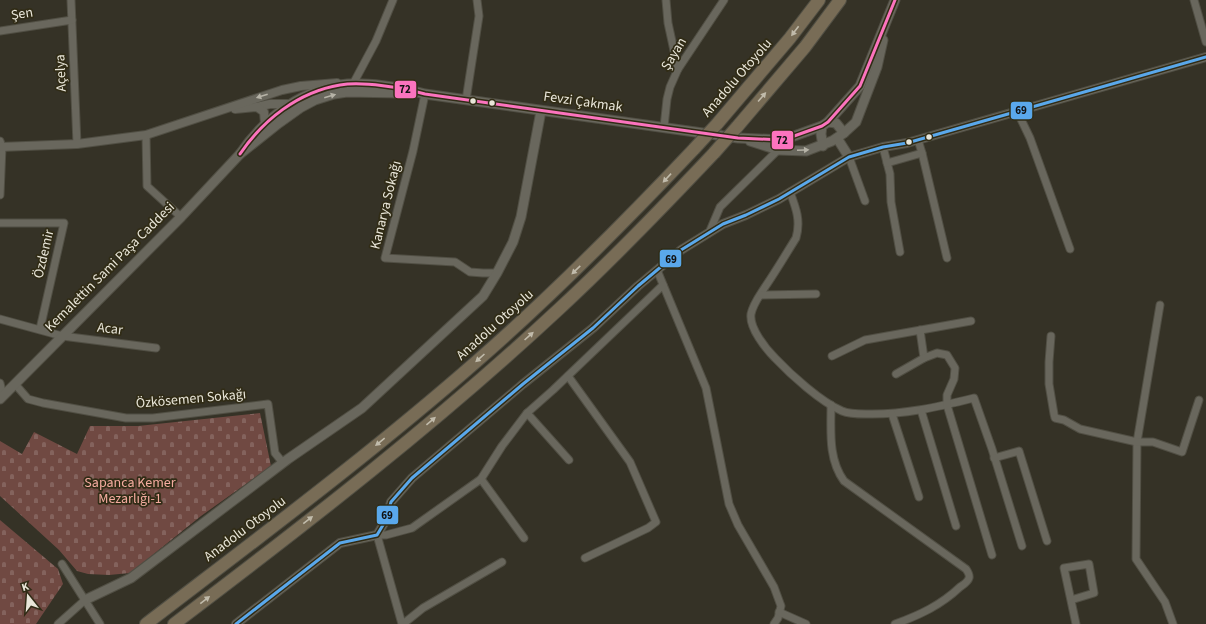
<svg xmlns="http://www.w3.org/2000/svg" width="1206" height="624" font-family="'Source Sans 3',sans-serif">
  <style>
    .cemetery { fill: url(#cemetery-stones) }
    .lines { fill: none; stroke-linecap: round; stroke-linejoin: round }
    .minor-casing { stroke: #514f44; stroke-width: 9 }
    .tertiary-casing { stroke: #514f44; stroke-width: 10 }
    .secondary-casing { stroke: #514f44; stroke-width: 11 }
    .motorway-casing { stroke: #514f44; stroke-width: 14 }
    .minor { stroke: #69675d; stroke-width: 7 }
    .tertiary { stroke: #69675d; stroke-width: 8 }
    .secondary { stroke: #69675d; stroke-width: 9 }
    .motorway { stroke: #786c56; stroke-width: 12 }
    .motorway-bridge-casing { stroke: #514f44; stroke-width: 14; stroke-linecap: butt }
    .motorway-bridge { stroke: #786c56; stroke-width: 12 }
    .bus-1-casing { stroke: #312c16; stroke-width: 6 }
    .bus-2-casing { stroke: #312c16; stroke-width: 6 }
    .bus-1 { stroke: #fc73be; stroke-width: 3 }
    .bus-2 { stroke: #5aa8eb; stroke-width: 3 }
    .oneway { fill: #c1bbab }
    .oneway2 { fill: #b6b3a7 }
    .bus-dot { fill: #e9e6d9; stroke: #312c16; stroke-width: 1.5 }
    .labels { text-anchor: middle; dominant-baseline: central; stroke-width: 3.5; stroke-linejoin: round; paint-order: stroke }
    .street-label { font-size: 14px; fill: #e9e6d9; stroke: #312c16 }
    .park-label { font-size: 14px; fill: #f5aca0; stroke: #312c16 }
    .line-badge { stroke: #312c16; stroke-width: 1.5 }
    .pale-badge-label { font-size: 11px; text-anchor: middle; font-weight: bold; fill: #111 }
  </style>
  <defs>
    <pattern id="cemetery-stones" width="16" height="16" patternUnits="userSpaceOnUse"><rect width="16" height="16" fill="#704942"/><path d="M2 7V4a2 2 0 0 1 4 0v3zM10 15v-3a2 2 0 0 1 4 0v3z" fill="#84635d"/></pattern>
  </defs>
  <rect width="100%" height="100%" fill="#353226"/>
  <g class="cemetery">
    <polygon points="260,413 271,466 201,516 130,573 109,575 88,574 77,571 59,550 0,496 0,441 22,454 34,432 77,454 90,426 138,426"/>
    <polygon points="0,520 58,569 63,584 36,624 0,624"/>
  </g>
  <g class="lines">
    <g class="minor-casing">
      <g id="minor">
        <polyline points="71,0 77,144"/>
        <polyline points="666,0 668,23 678,69"/>
        <polyline points="1194,0 1206,42"/>
        <polyline points="0,31 72,20"/>
        <polyline points="353,84 376,41 393,0"/>
        <polyline points="425,94 413,151 385,258 455,262 470,272 483,273 497,273"/>
        <polyline points="466,100 479,16 477,0"/>
        <polyline points="1017,111 1030,138 1070,249"/>
        <polyline points="664,127 667,99 670,87 678,69 724,0"/>
        <polyline points="146,135 147,186 181,217"/>
        <polyline points="918,140 922,153 947,258"/>
        <polyline points="0,141 2,147 0,195"/>
        <polyline points="883,147 890,174 891,202 900,252"/>
        <polyline points="849,157 865,201"/>
        <polyline points="887,163 922,153"/>
        <path d="M790,192c6,16 11,29 6,46 -10,16 -20,33 -31,49 -5,8 -12,17 -14,27 -2,14 15,35 24,44 16,17 46,44 67,53 7,3 16,3 24,3 37,1 72,-7 108,-16l18,51 30,97"/>
        <polyline points="0,223 64,223 40,329"/>
        <polyline points="709,233 720,207 778,150"/>
        <polyline points="657,270 706,388 729,504 738,525 774,587 781,606 778,618 774,624"/>
        <polyline points="761,295 816,294"/>
        <polyline points="1160,305 1137,442 1136,559 1165,602 1173,624"/>
        <polyline points="0,319 62,336 156,348"/>
        <polyline points="920,330 924,358"/>
        <polyline points="1051,336 1049,362 1049,384 1054,414 1055,418 1064,420 1080,429 1137,442 1153,442 1182,452 1199,400"/>
        <polyline points="832,356 865,340 971,321"/>
        <polyline points="896,374 924,358 937,353 947,355 955,368 954,379 947,395 947,405 992,555"/>
        <polyline points="568,376 630,462 656,522 648,528 585,558"/>
        <polyline points="0,383 3,396"/>
        <polyline points="15,384 28,399 43,403 126,418 153,418 268,404 275,453 283,463"/>
        <path d="M831,405c0,26 -3,54 13,76l122,88c2,3 4,6 3,9 -1,4 -6,7 -9,9 -19,18 -40,28 -65,37"/>
        <polyline points="921,410 956,526"/>
        <polyline points="527,413 569,460"/>
        <polyline points="892,414 919,497"/>
        <polyline points="994,458 1019,451 1047,541"/>
        <polyline points="481,479 524,538"/>
        <polyline points="62,564 100,624"/>
        <polyline points="1071,600 1094,593 1089,564 1064,568 1076,624"/>
        <polyline points="779,612 806,624"/>
        <polyline points="58,624 85,600"/>
        <polyline points="402,624 377,535 386,535 412,528 481,479 502,446 527,413 553,390 663,285"/>
        <polyline points="403,624 423,608 502,562"/>
      </g>
    </g>
    <g class="tertiary-casing">
      <g id="tertiary">
        <polyline points="257,107 270,104 292,104"/>
        <polyline points="235,109 257,107 264,112 265,124"/>
        <polyline points="0,147 77,144 146,135 282,90 301,86 337,83"/>
        <polyline points="236,624 340,543 377,535 386,520 391,502 412,478 523,384 593,328 638,286 681,250 723,224 746,215 779,199 849,157 883,147 907,143 1206,57"/>
      </g>
    </g>
    <g class="secondary-casing">
      <g id="secondary">
        <polyline points="828,122 836,123 844,133"/>
        <polyline points="822,126 821,134 823,146"/>
        <polyline points="837,138 849,157"/>
        <polyline points="750,141 778,150 806,151 832,141 844,133 856,122 877,67 883,40"/>
        <path d="M240,154c23,-34 58,-62 100,-69 23,-4 63,3 85,9l313,44 45,2 39,-14 6,-4 32,-36 35,-86"/>
        <polyline points="0,399 181,217 240,154 279,123 300,108 315,100 334,94 347,92 400,93"/>
        <polyline points="85,600 131,578 288,459 362,408 483,296 497,273 513,242 521,217 541,111"/>
      </g>
    </g>
    <g class="motorway-casing">
      <g id="motorway">
        <polyline points="717,124 790,38 819,0"/>
        <polyline points="737,127 805,47 840,0"/>
        <path d="M146,624c112,-86 225,-170 331,-263 77,-67 147,-138 217,-212"/>
        <path d="M174,624c132,-100 264,-202 385,-315 54,-50 105,-103 155,-156"/>
      </g>
    </g>
    <use href="#minor" class="minor"/>
    <use href="#tertiary" class="tertiary"/>
    <use href="#secondary" class="secondary"/>
    <use href="#motorway" class="motorway"/>
    <g class="motorway-bridge-casing">
      <g id="motorway-bridge">
        <polyline points="694,149 717,124"/>
        <polyline points="714,153 737,127"/>
      </g>
    </g>
    <use href="#motorway-bridge" class="motorway-bridge"/>
    <g class="bus-1-casing">
      <path id="bus-1" d="M240,154c23,-34 58,-62 100,-69 23,-4 63,3 85,9l313,44 45,2 39,-14 6,-4 32,-36 35,-86"/>
    </g>
    <g class="bus-2-casing">
      <polyline id="bus-2" points="236,624 340,543 377,535 386,520 391,502 412,478 523,384 593,328 638,286 681,250 723,224 746,215 779,199 849,157 883,147 907,143 1206,57"/>
    </g>
    <use href="#bus-1" class="bus-1"/>
    <use href="#bus-2" class="bus-2"/>
  </g>
  <defs><path id="oneway-solid" d="M-6-.8H1V-3.2L6.5 0L1 3.2V.8H-6Z"/></defs>
  <g class="oneway">
    <use href="#oneway-solid" transform="translate(795 31) rotate(127)"/>
    <use href="#oneway-solid" transform="translate(762 97) rotate(-49)"/>
    <use href="#oneway-solid" transform="translate(667 178) rotate(133)"/>
    <use href="#oneway-solid" transform="translate(576 270) rotate(136)"/>
    <use href="#oneway-solid" transform="translate(529 336) rotate(-42)"/>
    <use href="#oneway-solid" transform="translate(480 358) rotate(138)"/>
    <use href="#oneway-solid" transform="translate(431 421) rotate(-40)"/>
    <use href="#oneway-solid" transform="translate(380 442) rotate(141)"/>
    <use href="#oneway-solid" transform="translate(308 520) rotate(-38)"/>
    <use href="#oneway-solid" transform="translate(205 600) rotate(-38)"/>
  </g>
  <g class="oneway2">
    <use href="#oneway-solid" transform="translate(262 96) rotate(162)"/>
    <use href="#oneway-solid" transform="translate(330 96) rotate(-16)"/>
    <use href="#oneway-solid" transform="translate(803 150) rotate(-3)"/>
  </g>
  <g class="bus-dot">
    <circle cx="473" cy="101" r="3.5"/>
    <circle cx="492" cy="103" r="3.5"/>
    <circle cx="929" cy="137" r="3.5"/>
    <circle cx="909" cy="142" r="3.5"/>
  </g>
  <g class="labels">
    <g class="street-label">
      <text transform="translate(22 14) rotate(-9)">Şen</text>
      <text transform="translate(674 54) rotate(-59)">Şayan</text>
      <text transform="translate(61 73) rotate(-92)">Açelya</text>
      <text transform="translate(737 78) rotate(-49)">Anadolu Otoyolu</text>
      <text transform="translate(583 102) rotate(8)">Fevzi Çakmak</text>
      <text transform="translate(386 205) rotate(-76)">Kanarya Sokağı</text>
      <text transform="translate(44 254) rotate(-77)">Özdemir</text>
      <text transform="translate(110 267) rotate(-45)">Kemalettin Sami Paşa Caddesi</text>
      <text transform="translate(495 325) rotate(-42)">Anadolu Otoyolu</text>
      <text transform="translate(110 329) rotate(7)">Acar</text>
      <text transform="translate(191 399) rotate(-5)">Özkösemen Sokağı</text>
      <text transform="translate(245 529) rotate(-37)">Anadolu Otoyolu</text>
    </g>
    <g class="park-label">
      <text x="130" y="483">Sapanca Kemer<tspan x="130" dy="16">Mezarlığı-1</tspan></text>
    </g>
  </g>
  <g class="line-badge">
    <rect x="394" y="80" width="23" height="19" rx="4" fill="#fc73be"/>
    <rect x="1010" y="101" width="23" height="19" rx="4" fill="#5aa8eb"/>
    <rect x="771" y="130" width="23" height="20" rx="4" fill="#fc73be"/>
    <rect x="659" y="249" width="23" height="19" rx="4" fill="#5aa8eb"/>
    <rect x="376" y="505" width="23" height="20" rx="4" fill="#5aa8eb"/>
  </g>
  <g class="pale-badge-label">
    <text x="405" y="93">72</text>
    <text x="1021" y="114">69</text>
    <text x="782" y="144">72</text>
    <text x="671" y="263">69</text>
    <text x="387" y="519">69</text>
  </g>
  <g transform="translate(28 596) rotate(343)" stroke="#312c16" stroke-width="3" paint-order="stroke">
  <path d="M0-3L7 15L0 10L-7 15Z" fill="#e9e6d9"/>
  <text y="-6" font-size="11" font-weight="bold" text-anchor="middle" fill="#e9e6d9">K</text>
  </g>
</svg>
